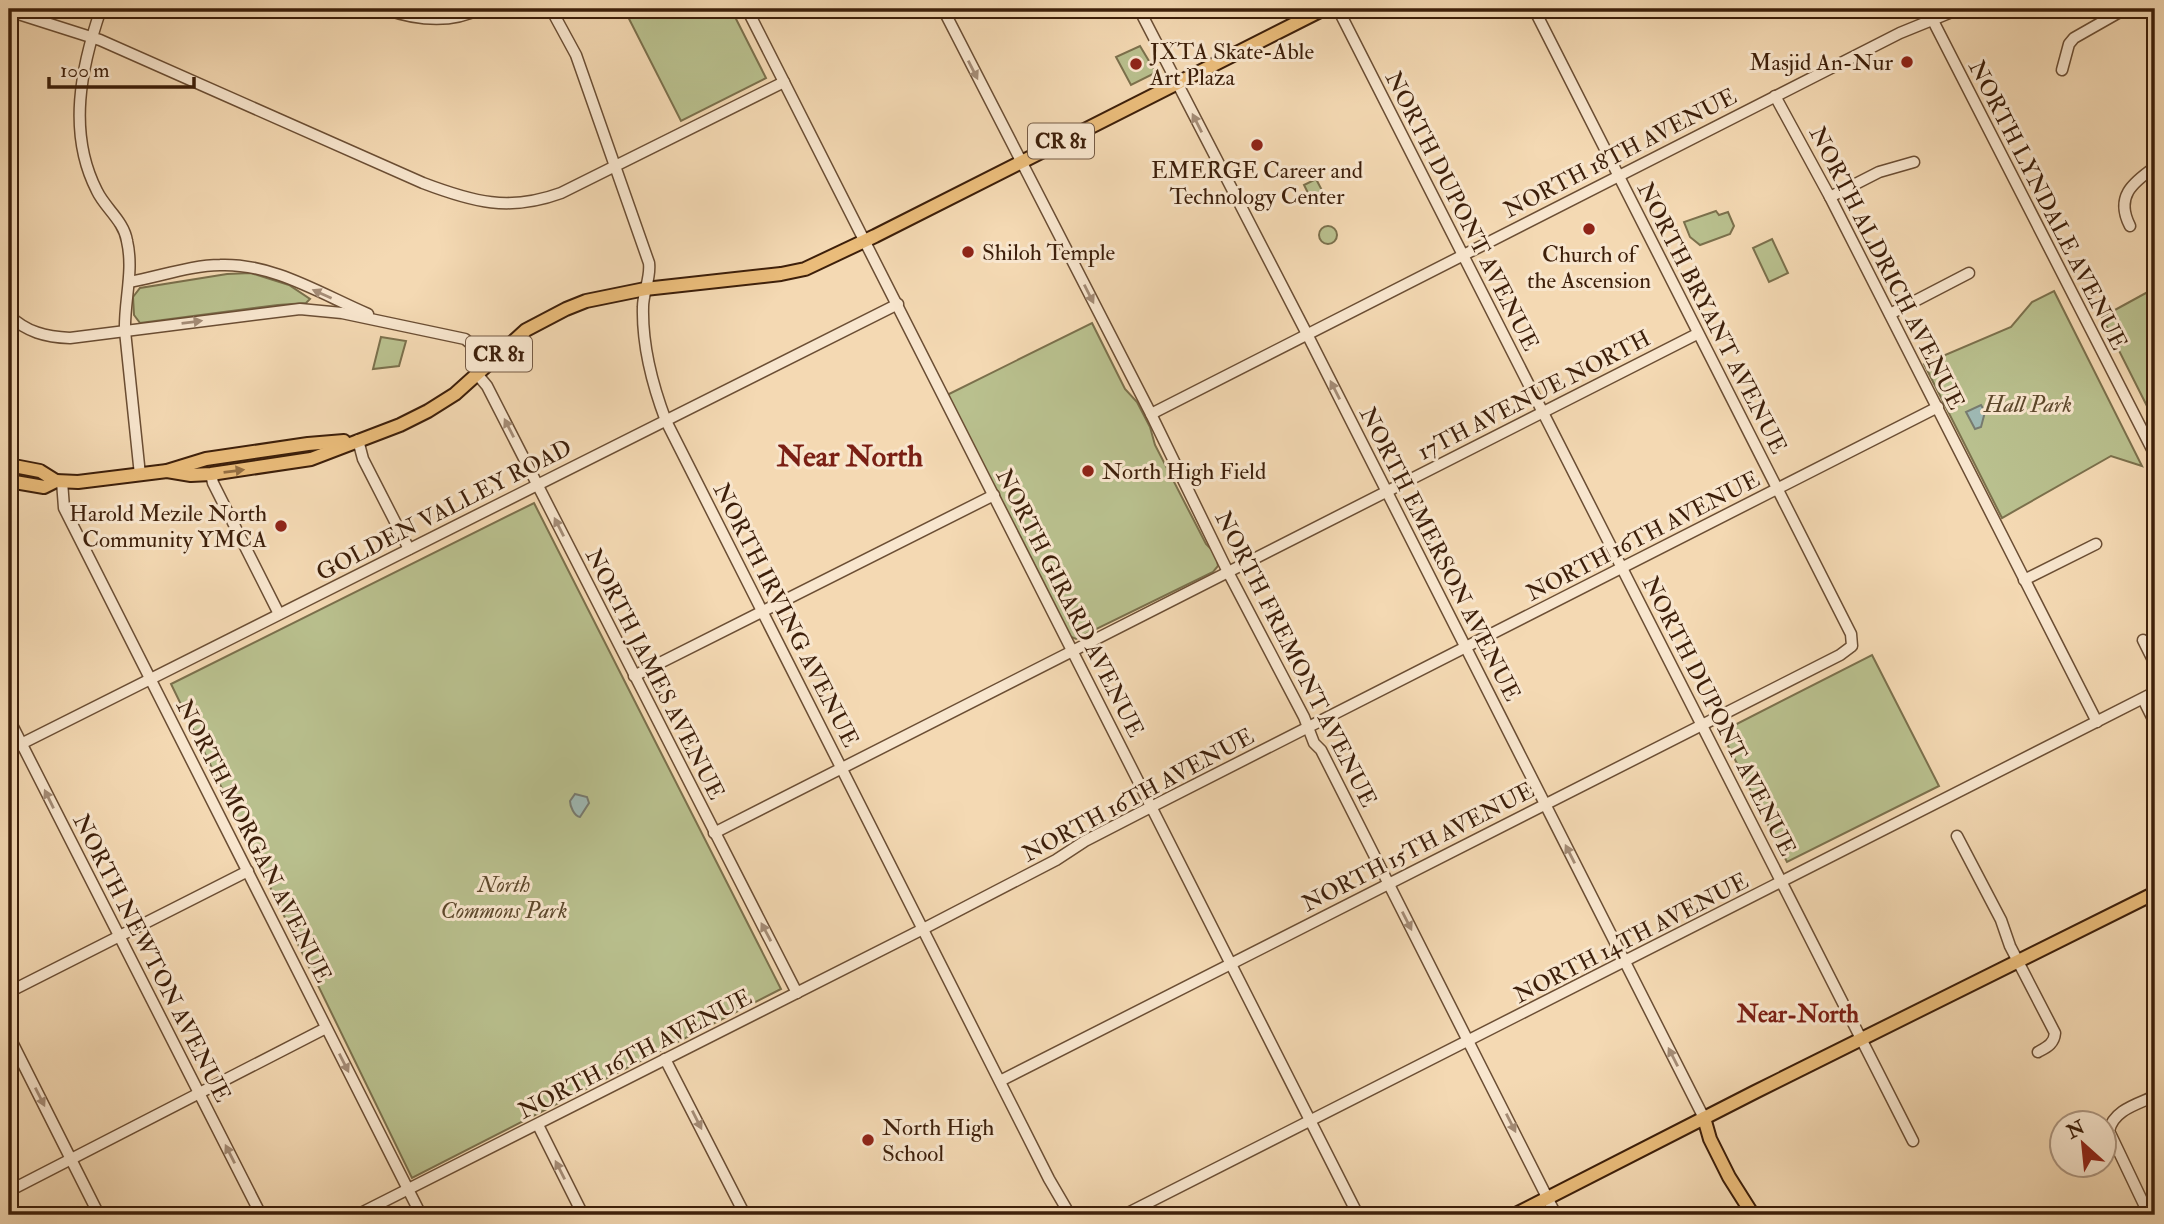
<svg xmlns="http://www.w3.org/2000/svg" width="2164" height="1224" font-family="'IM FELL Double Pica',serif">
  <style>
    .green { fill: #b9c08e; stroke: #7b704c; stroke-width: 2 }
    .water { fill: #9eb9b4; stroke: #777b70; stroke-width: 2 }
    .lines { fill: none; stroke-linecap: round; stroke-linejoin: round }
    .minor-casing { stroke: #6b4e34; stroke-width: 13 }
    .major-casing { stroke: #3d1f0a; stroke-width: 16 }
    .minor { stroke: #f8e6ce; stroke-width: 10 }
    .major { stroke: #eabc7a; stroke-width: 12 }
    .oneway { fill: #a48c76 }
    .oneway2 { fill: #946e42 }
    .poi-dot { fill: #8f2418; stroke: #f8e6ce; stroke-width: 2.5 }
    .labels { text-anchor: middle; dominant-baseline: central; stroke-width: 6; stroke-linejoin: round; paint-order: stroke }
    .shield { fill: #f8e6ce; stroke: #755b45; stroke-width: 2 }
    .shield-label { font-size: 21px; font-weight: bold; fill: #3d1f0a }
    .poi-label { font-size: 23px; fill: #3d1f0a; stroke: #f8e6ce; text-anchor: start }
    .street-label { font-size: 23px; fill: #3d1f0a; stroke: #f8e6ce }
    .park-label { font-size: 23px; font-style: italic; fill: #5c472b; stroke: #f8e6ce }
    .neighbourhood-label { font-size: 24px; font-weight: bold; fill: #7a1f14; stroke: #f8e6ce }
    .district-label { font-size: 30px; font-weight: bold; fill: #7a1f14; stroke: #f8e6ce }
  </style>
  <rect width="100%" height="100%" fill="#f4d9b3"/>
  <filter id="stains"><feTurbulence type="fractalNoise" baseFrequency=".00286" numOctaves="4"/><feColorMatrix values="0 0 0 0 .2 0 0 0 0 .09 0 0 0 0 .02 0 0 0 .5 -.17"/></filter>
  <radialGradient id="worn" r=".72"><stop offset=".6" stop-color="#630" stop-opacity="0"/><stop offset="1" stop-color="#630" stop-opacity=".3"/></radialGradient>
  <g class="green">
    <polygon points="624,9 731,9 766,78 681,121"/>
    <polygon points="1140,46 1155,71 1153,74 1131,85 1116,57"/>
    <polygon points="1316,179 1325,196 1313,203 1304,185"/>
    <polygon points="1716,211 1719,215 1728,212 1734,226 1730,234 1700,245 1690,237 1684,222"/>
    <circle cx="1328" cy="235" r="9"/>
    <polygon points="1772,239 1788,273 1769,282 1753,248"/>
    <polygon points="251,273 289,285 310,299 306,303 278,305 140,323 134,315 133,297 140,288 227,274"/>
    <polygon points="2155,288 2155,422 2102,317"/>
    <polygon points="2054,291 2142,466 2111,456 2002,518 1924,364 2011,327 2032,302"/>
    <polygon points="1092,323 1125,389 1137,402 1150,427 1155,445 1206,544 1216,554 1218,566 1213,572 1076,639 1069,636 947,395"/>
    <polygon points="381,337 406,341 399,366 373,369"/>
    <polygon points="534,503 781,989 412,1178 171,684"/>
    <polygon points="1872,655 1939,786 1787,862 1721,732"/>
  </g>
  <g class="water">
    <polygon points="1981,405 1985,412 1981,427 1975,429 1966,412"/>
    <path d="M575,794l12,3 2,6 -9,14c-6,-1 -10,-11 -10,-16z"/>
  </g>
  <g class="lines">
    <g class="minor-casing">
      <g id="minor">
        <path d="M101,9c-20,58 -34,124 -4,182 8,17 27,30 30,50 7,30 -3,60 -2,90l15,144"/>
        <path d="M385,9c31,11 65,15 95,0"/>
        <path d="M551,9l25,46 73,208c2,15 -6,29 -6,44 -1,39 9,77 23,114l383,758 21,36"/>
        <polyline points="747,9 1358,1215"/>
        <polyline points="943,9 1151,414 1228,572 1304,717 1314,743 1321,750 1556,1215"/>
        <polyline points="1139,9 1307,334 1704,1118"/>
        <polyline points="1338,9 1913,1141"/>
        <polyline points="1927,9 2155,455"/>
        <path d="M9,11l91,29 323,143c50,19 86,29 138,10l223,-111"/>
        <polyline points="412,15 425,9"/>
        <polyline points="2062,70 2069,44 2074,38 2125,9"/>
        <polyline points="1775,96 1830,197 2097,722"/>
        <polyline points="1830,197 1879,172 1914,162"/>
        <path d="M2130,226c-15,-29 2,-43 25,-59"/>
        <path d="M129,282c29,-5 63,-17 91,-17 53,-2 101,29 148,49"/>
        <polyline points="1890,314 1969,273"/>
        <path d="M9,315c17,17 37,22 61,23l230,-29 42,4 123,26 26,22"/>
        <polyline points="477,374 487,386 797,993"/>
        <polyline points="1151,414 1900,33 1959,9"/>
        <polyline points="358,440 363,459 409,549"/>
        <polyline points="211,474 213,483 279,614"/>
        <polyline points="62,481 64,508 421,1215"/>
        <polyline points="2024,580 2096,544"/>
        <polyline points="2143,640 2155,664"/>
        <polyline points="634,676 994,495"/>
        <polyline points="2143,699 2155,723"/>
        <polyline points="9,719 261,1215"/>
        <polyline points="9,750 898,304"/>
        <polyline points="714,833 1697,334"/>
        <path d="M1957,836l44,84 9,26 45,87c-1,11 -8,14 -17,19"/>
        <polyline points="9,992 248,871"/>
        <polyline points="9,1036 99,1215"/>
        <polyline points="665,1059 745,1215"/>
        <polyline points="1000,1081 1840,655 1852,646 1851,634 1534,9"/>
        <polyline points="538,1125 583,1215"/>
        <polyline points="9,1191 326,1028"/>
        <polyline points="357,1215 923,929 1056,860 1085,841 1151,807 1938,407"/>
        <polyline points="1124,1215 2155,692"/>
        <path d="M2149,1215l-40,-84c4,-21 29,-27 46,-35"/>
      </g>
    </g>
    <g class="major-casing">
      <g id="major">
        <polyline points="9,465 40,471 56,481"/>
        <polyline points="167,471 191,475 211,474 311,459 400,425 428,411 455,394 526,330 566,309 586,301 645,289 781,274 805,269 875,236 1324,9"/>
        <polyline points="9,481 44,487 56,481 78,482 167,471 206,459 308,444 344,441"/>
        <polyline points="1704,1118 1710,1139 1729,1177 1753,1215"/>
        <polyline points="1514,1215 1755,1092 2155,893"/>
      </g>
    </g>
    <use href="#minor" class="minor"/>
    <use href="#major" class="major"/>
  </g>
  <defs><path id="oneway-solid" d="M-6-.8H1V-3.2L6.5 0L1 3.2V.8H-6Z" transform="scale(1.75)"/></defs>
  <g class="oneway">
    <use href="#oneway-solid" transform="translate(973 70) rotate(63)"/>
    <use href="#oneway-solid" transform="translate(1197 123) rotate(-117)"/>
    <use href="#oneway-solid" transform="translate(322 294) rotate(-156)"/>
    <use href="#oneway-solid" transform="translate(1089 294) rotate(63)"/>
    <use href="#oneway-solid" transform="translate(192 322) rotate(-7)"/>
    <use href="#oneway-solid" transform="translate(1335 390) rotate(-117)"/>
    <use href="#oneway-solid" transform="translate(509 428) rotate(-117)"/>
    <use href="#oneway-solid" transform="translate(559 527) rotate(-117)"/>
    <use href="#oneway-solid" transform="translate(49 799) rotate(-116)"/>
    <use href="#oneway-solid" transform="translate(1570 854) rotate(-117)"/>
    <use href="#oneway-solid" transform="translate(1407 921) rotate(63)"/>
    <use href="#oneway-solid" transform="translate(766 932) rotate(-118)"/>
    <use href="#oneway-solid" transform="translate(1673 1057) rotate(-117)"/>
    <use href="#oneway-solid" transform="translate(344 1063) rotate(63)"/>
    <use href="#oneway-solid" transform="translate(40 1097) rotate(63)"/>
    <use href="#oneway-solid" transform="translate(697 1120) rotate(63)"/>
    <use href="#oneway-solid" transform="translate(1511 1123) rotate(63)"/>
    <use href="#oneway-solid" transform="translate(230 1154) rotate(-117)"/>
    <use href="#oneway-solid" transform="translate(560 1170) rotate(-117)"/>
  </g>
  <use class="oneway2" href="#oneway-solid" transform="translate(234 471) rotate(-7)"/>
  <g class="poi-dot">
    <circle cx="1907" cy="62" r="7"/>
    <circle cx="1136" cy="64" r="7"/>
    <circle cx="1257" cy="145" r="7"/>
    <circle cx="1589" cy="229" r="7"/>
    <circle cx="968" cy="252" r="7"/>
    <circle cx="1088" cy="471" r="7"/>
    <circle cx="281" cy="526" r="7"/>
    <circle cx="868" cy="1140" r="7"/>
  </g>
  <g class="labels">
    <g class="shield">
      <rect x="1028" y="123.5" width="66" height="35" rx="5"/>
      <rect x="466" y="336.5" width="66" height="35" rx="5"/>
    </g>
    <g class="shield-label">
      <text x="1061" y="141">CR 81</text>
      <text x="499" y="354">CR 81</text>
    </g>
    <g class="poi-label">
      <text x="1150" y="51">JXTA Skate-Able<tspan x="1150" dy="26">Art Plaza</tspan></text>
      <text x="1893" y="62" text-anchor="end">Masjid An-Nur</text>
      <text x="1257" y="170" text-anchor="middle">EMERGE Career and<tspan x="1257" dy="26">Technology Center</tspan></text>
      <text x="982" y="252">Shiloh Temple</text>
      <text x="1589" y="254" text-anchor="middle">Church of<tspan x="1589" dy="26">the Ascension</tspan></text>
      <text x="1102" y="471">North High Field</text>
      <text x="267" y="513" text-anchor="end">Harold Mezile North<tspan x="267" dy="26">Community YMCA</tspan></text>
      <text x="882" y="1127">North High<tspan x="882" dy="26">School</tspan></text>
    </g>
    <g class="street-label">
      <text transform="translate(1620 153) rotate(-27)">NORTH 18TH AVENUE</text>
      <text transform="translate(2048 205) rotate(63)">NORTH LYNDALE AVENUE</text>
      <text transform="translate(1462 211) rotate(63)">NORTH DUPONT AVENUE</text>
      <text transform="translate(1887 268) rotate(63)">NORTH ALDRICH AVENUE</text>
      <text transform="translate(1712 318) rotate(63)">NORTH BRYANT AVENUE</text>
      <text transform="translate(1534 395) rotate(-27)">17TH AVENUE NORTH</text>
      <text transform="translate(444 510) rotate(-27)">GOLDEN VALLEY ROAD</text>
      <text transform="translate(1643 536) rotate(-27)">NORTH 16TH AVENUE</text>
      <text transform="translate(1440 554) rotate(63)">NORTH EMERSON AVENUE</text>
      <text transform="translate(1070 603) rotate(63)">NORTH GIRARD AVENUE</text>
      <text transform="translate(786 615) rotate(63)">NORTH IRVING AVENUE</text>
      <text transform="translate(1296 659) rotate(63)">NORTH FREMONT AVENUE</text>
      <text transform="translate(655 674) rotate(63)">NORTH JAMES AVENUE</text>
      <text transform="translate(1719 716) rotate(63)">NORTH DUPONT AVENUE</text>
      <text transform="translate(1138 795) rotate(-28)">NORTH 16TH AVENUE</text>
      <text transform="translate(254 841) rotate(63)">NORTH MORGAN AVENUE</text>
      <text transform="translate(1418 847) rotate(-27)">NORTH 15TH AVENUE</text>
      <text transform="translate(1631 938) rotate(-27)">NORTH 14TH AVENUE</text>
      <text transform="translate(152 958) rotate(63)">NORTH NEWTON AVENUE</text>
      <text transform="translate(635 1054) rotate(-27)">NORTH 16TH AVENUE</text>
    </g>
    <g class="park-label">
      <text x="2028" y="404">Hall Park</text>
      <text x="504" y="884">North<tspan x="504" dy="26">Commons Park</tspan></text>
    </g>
    <g class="neighbourhood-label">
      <text x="1798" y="1014">Near-North</text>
    </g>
    <g class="district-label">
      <text x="850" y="456">Near North</text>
    </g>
  </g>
  <rect width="2164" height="1224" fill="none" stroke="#f4d9b3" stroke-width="35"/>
  <rect x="10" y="10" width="2143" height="1203" fill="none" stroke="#3d1f0a" stroke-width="3.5"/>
  <rect x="18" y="18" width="2129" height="1189" fill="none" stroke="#3d1f0a" stroke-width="2"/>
  <g transform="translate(2083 1144) rotate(333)"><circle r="33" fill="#f8e6ce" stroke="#ad9680" stroke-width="2"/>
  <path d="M0-5L12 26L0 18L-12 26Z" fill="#8f2418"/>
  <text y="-10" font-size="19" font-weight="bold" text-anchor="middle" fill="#3d1f0a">N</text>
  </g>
  <path d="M49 77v10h145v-10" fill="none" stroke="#3d1f0a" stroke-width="3.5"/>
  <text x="60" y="77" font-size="21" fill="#3d1f0a" stroke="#f8e6ce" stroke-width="5" paint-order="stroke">100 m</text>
  <rect width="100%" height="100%" filter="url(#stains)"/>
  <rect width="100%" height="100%" fill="url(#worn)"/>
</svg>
